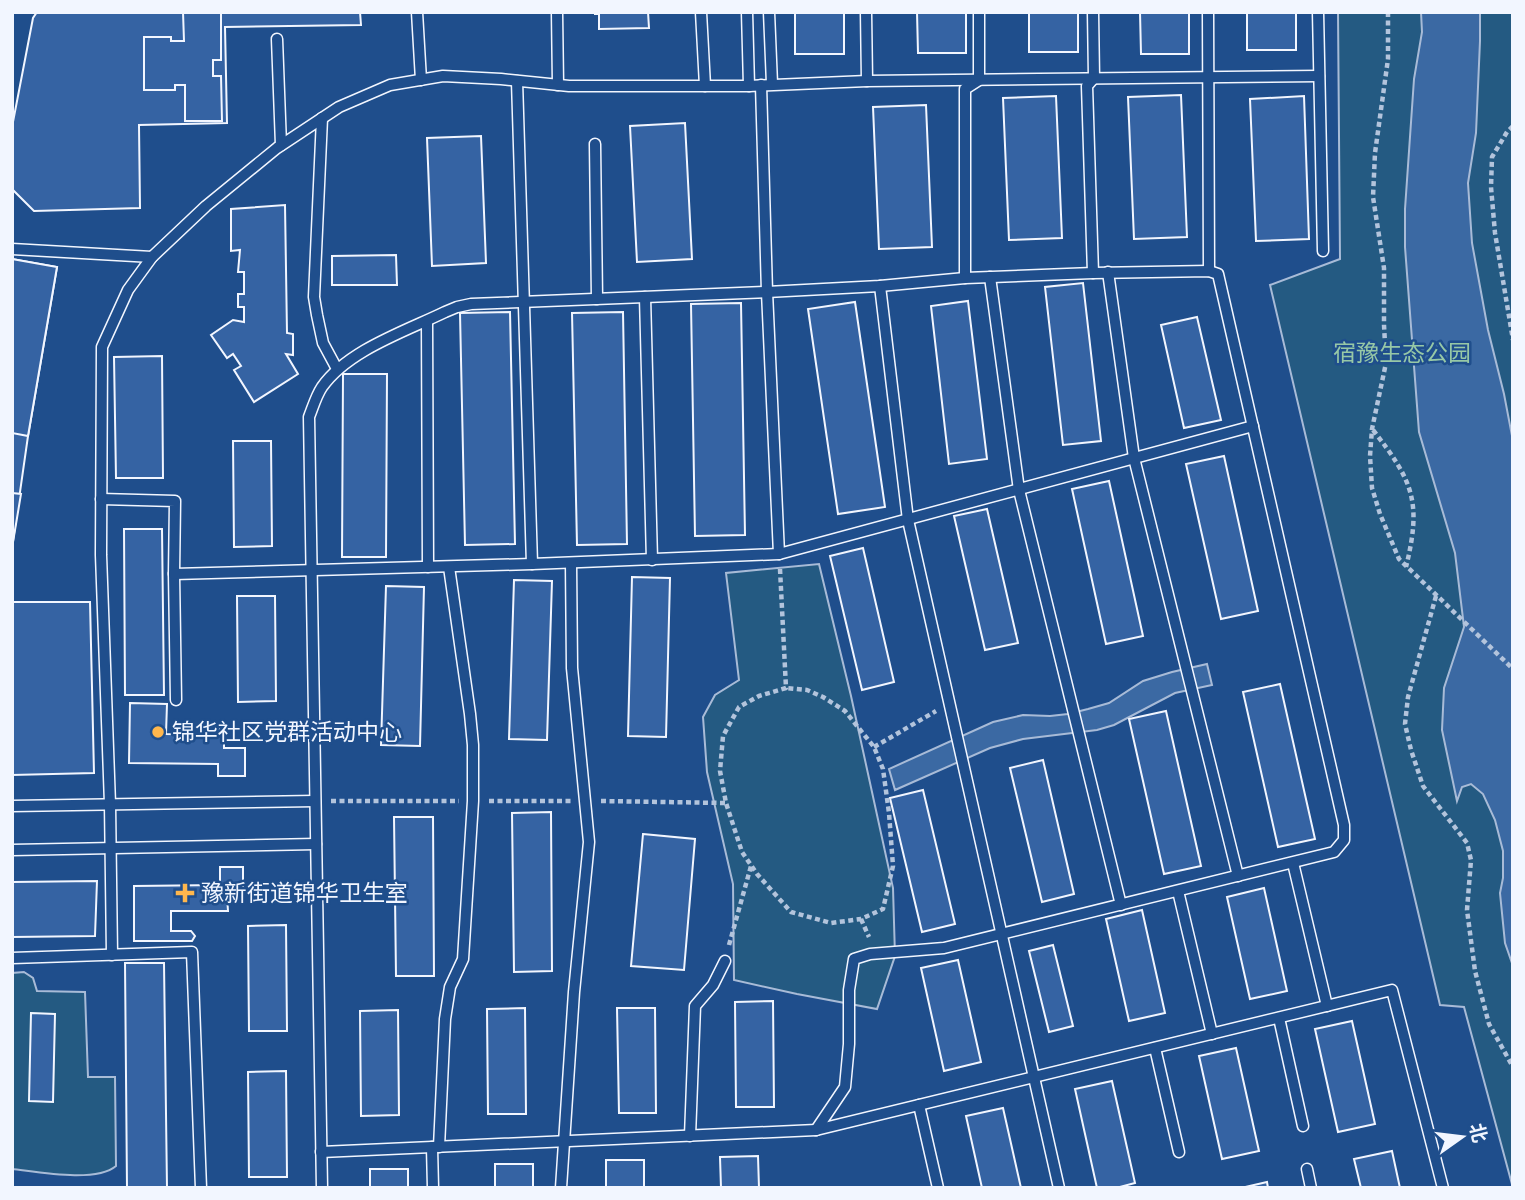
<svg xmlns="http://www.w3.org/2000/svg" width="1525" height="1200" font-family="'Nunito Sans','Noto Sans SC',sans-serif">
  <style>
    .green { fill: #245a82; stroke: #a8bbd7; stroke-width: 2 }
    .water { fill: #3b69a3; stroke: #a8bbd7; stroke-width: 2 }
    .building { fill: #3563a3; stroke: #f2f6ff; stroke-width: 2 }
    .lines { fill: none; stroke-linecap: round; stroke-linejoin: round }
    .lane-casing { stroke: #f2f6ff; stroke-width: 13 }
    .path { stroke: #b3c4dc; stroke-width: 4.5; stroke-dasharray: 5 3.5; stroke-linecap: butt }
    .lane { stroke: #1f4e8c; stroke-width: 10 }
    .poi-dot { fill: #ffb74d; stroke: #1f4e8c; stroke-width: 2.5 }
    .labels { text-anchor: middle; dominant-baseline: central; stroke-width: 5; stroke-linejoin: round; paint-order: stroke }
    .park-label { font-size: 23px; fill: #97c8a6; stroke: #1f4e8c }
    .poi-label { font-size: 23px; fill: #f2f6ff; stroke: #1f4e8c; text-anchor: start }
  </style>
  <rect width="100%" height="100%" fill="#1f4e8c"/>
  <g class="green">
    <polygon points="1338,12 1513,12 1513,1188 1464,1007 1440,1005 1270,285 1340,259"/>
    <polygon points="819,564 851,696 893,888 895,956 877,1009 797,994 734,980 733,884 707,772 703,717 715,695 739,680 726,573"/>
    <path d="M24,972l9,6 4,13 48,1 3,85h27l1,89c-20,17 -78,6 -104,3v-196z"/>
  </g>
  <g class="water">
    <polygon points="1421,12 1480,12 1480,41 1476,133 1468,183 1472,243 1488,330 1504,394 1513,441 1513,966 1505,943 1500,893 1503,878 1503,851 1495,820 1483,794 1471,784 1462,787 1457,801 1442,730 1444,688 1464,627 1455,553 1419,432 1405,247 1405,209 1414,79 1422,32"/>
    <polygon points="1207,664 1212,685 1175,693 1114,725 1097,730 1023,739 990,748 895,790 889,769 993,722 1023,715 1050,716 1068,714 1088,709 1109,703 1143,681 1172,672"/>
  </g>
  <g class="building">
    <polygon points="37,12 360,12 361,25 225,27 227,123 139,125 140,208 34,211 12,189 12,127 33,18"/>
    <polygon points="183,12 221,12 221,60 213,60 213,76 221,76 222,121 185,121 185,85 175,85 175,90 144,90 144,37 171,37 171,41 184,41"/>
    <polygon points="595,12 648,12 649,28 599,29 599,14 595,14"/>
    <rect x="795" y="12" width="49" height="42"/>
    <polygon points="917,12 966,12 966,53 918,53"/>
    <rect x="1029" y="12" width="49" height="40"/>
    <polygon points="1140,12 1189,12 1189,54 1141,54"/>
    <rect x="1247" y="12" width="49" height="38"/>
    <polygon points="1181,95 1187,237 1134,239 1128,97"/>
    <polygon points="1056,96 1062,238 1009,240 1003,98"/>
    <polygon points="1304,96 1309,239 1256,241 1250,99"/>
    <polygon points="926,105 932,247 879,249 873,107"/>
    <polygon points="685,123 692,259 637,262 630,126"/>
    <polygon points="481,136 486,263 432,266 427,138"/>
    <polygon points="285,205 287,333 293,334 293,355 286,354 298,374 254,402 234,370 241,366 233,354 227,358 211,335 233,320 244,322 244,307 238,307 238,294 244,294 244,272 238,272 240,250 231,251 231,209"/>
    <polygon points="396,255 397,285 332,285 332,256"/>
    <polygon points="12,259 57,267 28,436 12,548"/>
    <polygon points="12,259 57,267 28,436 12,433"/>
    <polygon points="1083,283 1101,441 1063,445 1045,287"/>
    <polygon points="968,301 987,459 949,464 931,306"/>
    <polygon points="855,302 885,507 838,514 808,309"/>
    <polygon points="741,303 745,535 695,536 691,304"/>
    <polygon points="510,312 515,544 465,545 460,313"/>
    <polygon points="623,312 627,544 577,545 572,313"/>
    <polygon points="1197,317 1221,420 1184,428 1161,325"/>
    <polygon points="162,356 163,478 116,478 114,357"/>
    <polygon points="343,374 387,374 386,557 342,557"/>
    <polygon points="233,441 271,441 272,546 234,547"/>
    <polygon points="1224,456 1258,611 1221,619 1186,464"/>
    <polygon points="1109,481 1143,636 1106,644 1072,489"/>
    <polygon points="12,493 21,494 12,548"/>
    <polygon points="987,509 1018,643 985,650 954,516"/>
    <polygon points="124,529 162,529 164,695 125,695"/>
    <polygon points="863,548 894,682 862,690 830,556"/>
    <polygon points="632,577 670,578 666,737 628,736"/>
    <polygon points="514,580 552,581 547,740 509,739"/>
    <polygon points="386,586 424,587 420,746 381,745"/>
    <polygon points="237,596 275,596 276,701 238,702"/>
    <polygon points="12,602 90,602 94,773 12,775"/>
    <polygon points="1280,684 1315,839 1278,847 1243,692"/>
    <polygon points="130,703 167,704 166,734 215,735 215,729 224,729 224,748 245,748 245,776 218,776 218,764 129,763"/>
    <polygon points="1166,711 1201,866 1164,874 1129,719"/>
    <polygon points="1043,760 1074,894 1042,902 1010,768"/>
    <polygon points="923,790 955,924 922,932 890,798"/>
    <polygon points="551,812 552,971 514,972 512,813"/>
    <polygon points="394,817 433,817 434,976 396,976"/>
    <polygon points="643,834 695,839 684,970 631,966"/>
    <polygon points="220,867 243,867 243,896 227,896 228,911 171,911 171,931 191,931 195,936 192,941 134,941 134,886 220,885"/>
    <polygon points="97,881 95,936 12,937 12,882"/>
    <polygon points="1264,888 1287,991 1250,999 1227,897"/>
    <polygon points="1142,910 1165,1013 1129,1021 1106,919"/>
    <polygon points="286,925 287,1031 249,1031 248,926"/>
    <polygon points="1053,945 1073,1026 1049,1032 1029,951"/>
    <polygon points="958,960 981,1062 944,1071 921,968"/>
    <polygon points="125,963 164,963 167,1188 127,1188"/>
    <polygon points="773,1001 774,1107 736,1107 735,1002"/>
    <polygon points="525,1008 526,1114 488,1114 487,1009"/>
    <polygon points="617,1008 655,1008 656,1113 619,1113"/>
    <polygon points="398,1010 399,1115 361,1116 360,1011"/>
    <polygon points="31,1013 55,1014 53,1102 29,1101"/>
    <polygon points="1352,1021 1375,1124 1338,1132 1315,1029"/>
    <polygon points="1236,1048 1259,1151 1222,1159 1199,1056"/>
    <polygon points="286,1071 287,1177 249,1177 248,1072"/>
    <polygon points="1112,1081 1135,1183 1116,1188 1097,1188 1075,1089"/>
    <polygon points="1003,1108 1021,1188 982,1188 966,1116"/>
    <polygon points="1392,1151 1400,1188 1361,1188 1354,1159"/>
    <polygon points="758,1156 759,1188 721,1188 720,1157"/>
    <rect x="606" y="1160" width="38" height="28"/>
    <rect x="495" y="1164" width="38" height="24"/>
    <rect x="370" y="1169" width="38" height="19"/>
    <polygon points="1267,1182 1268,1188 1241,1188"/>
  </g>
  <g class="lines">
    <g class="lane-casing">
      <g id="lane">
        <polyline points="417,12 421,80"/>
        <polyline points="557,12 558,85"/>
        <polyline points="701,12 705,86"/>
        <polyline points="747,12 749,86"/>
        <polyline points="769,12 772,84"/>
        <polyline points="866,12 867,81"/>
        <polyline points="1208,12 1209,271"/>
        <polyline points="1318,12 1323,251"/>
        <polyline points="277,39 281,145"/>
        <polyline points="517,81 532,564"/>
        <polyline points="761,85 767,292 779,554"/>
        <polyline points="322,118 314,297 317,315 323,343 337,369"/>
        <polyline points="595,144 597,299"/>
        <polyline points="12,249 152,257"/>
        <polyline points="1108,272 1134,458 1238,876"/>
        <polyline points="1093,273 1087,86 1094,78 1093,12"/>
        <polyline points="990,277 1019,490 1121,905"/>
        <polyline points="965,278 965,89 979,80 979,12"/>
        <polyline points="880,286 908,520 1059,1188"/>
        <polyline points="645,297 652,560"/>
        <polyline points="427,321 428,567"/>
        <polyline points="101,499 175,501 174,574 176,700"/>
        <polyline points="174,574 532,564 779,554 1253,426"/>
        <polyline points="12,806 315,801"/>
        <polyline points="12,850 316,844"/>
        <polyline points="1293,863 1327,1006"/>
        <polyline points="1178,891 1212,1034"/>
        <polyline points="112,955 110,804 101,555 102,347 128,290 152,257 206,206 277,148 339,107 390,85 443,76 501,79 569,86 749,86 867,81 1319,76"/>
        <polyline points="12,958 192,952 201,1188"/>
        <polyline points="1279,1018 1303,1126"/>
        <polyline points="1155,1048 1179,1152"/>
        <polyline points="919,1105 938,1188"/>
        <polyline points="690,1136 695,1006 713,985 725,961"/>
        <polyline points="432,1147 433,1188"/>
        <polyline points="439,1147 445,1019 450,987 463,959 473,801 473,745 470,714 449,567"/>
        <polyline points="321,1152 816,1130 1392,990 1443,1188"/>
        <polyline points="1307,1169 1311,1188"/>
        <path d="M322,1188l-13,-771c4,-10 7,-21 13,-30 26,-37 84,-56 123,-75l12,-5 14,-3 296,-12 113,-6 85,-8 128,-5 116,-2 9,3 126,551v15l-10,12 -390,96 -74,6 -16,5 -5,31v54l-4,43 -29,43"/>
        <polyline points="561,1188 574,992 589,842 572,668 571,563"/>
      </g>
    </g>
    <g class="path">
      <polyline points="1388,12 1388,59 1375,153 1373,197 1384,268 1384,325 1386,363 1372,429 1370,456 1372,488 1380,514 1399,559 1513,669"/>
      <polyline points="1513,126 1507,132 1492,157 1491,187 1495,233 1513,340"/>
      <path d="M1373,430c40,51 49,72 33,137"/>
      <polyline points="780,569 786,688 759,696 739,707 723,736 720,771 726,803 742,852 757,874 791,912 831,923 861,919 883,909 893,866 889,813 883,769 874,747 845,711 823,697 807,690 786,688"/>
      <polyline points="1436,596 1408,697 1405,724 1411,750 1423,786 1467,843 1471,860 1467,910 1475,971 1489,1024 1513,1067"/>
      <polyline points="874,747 936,711"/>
      <polyline points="331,801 459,801"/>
      <polyline points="489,801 571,801"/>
      <polyline points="601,801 726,803"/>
      <polyline points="861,919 869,937"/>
      <polyline points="729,945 751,866"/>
    </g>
    <use href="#lane" class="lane"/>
  </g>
  <g class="poi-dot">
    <circle cx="158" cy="732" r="7"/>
    <path d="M181.5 882.5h7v7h7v7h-7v7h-7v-7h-7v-7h7z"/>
  </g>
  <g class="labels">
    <g class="park-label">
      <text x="1402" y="353">宿豫生态公园</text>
    </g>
    <g class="poi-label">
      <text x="172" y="732">锦华社区党群活动中心</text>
      <text x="201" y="893">豫新街道锦华卫生室</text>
    </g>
  </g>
  <rect width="1525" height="1200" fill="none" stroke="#f2f6ff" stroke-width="28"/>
  <g transform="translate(1462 1137) rotate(76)" stroke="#1f4e8c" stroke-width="5" paint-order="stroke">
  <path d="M0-5L12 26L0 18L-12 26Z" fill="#f2f6ff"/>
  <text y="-10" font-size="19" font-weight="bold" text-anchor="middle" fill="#f2f6ff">北</text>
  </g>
</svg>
